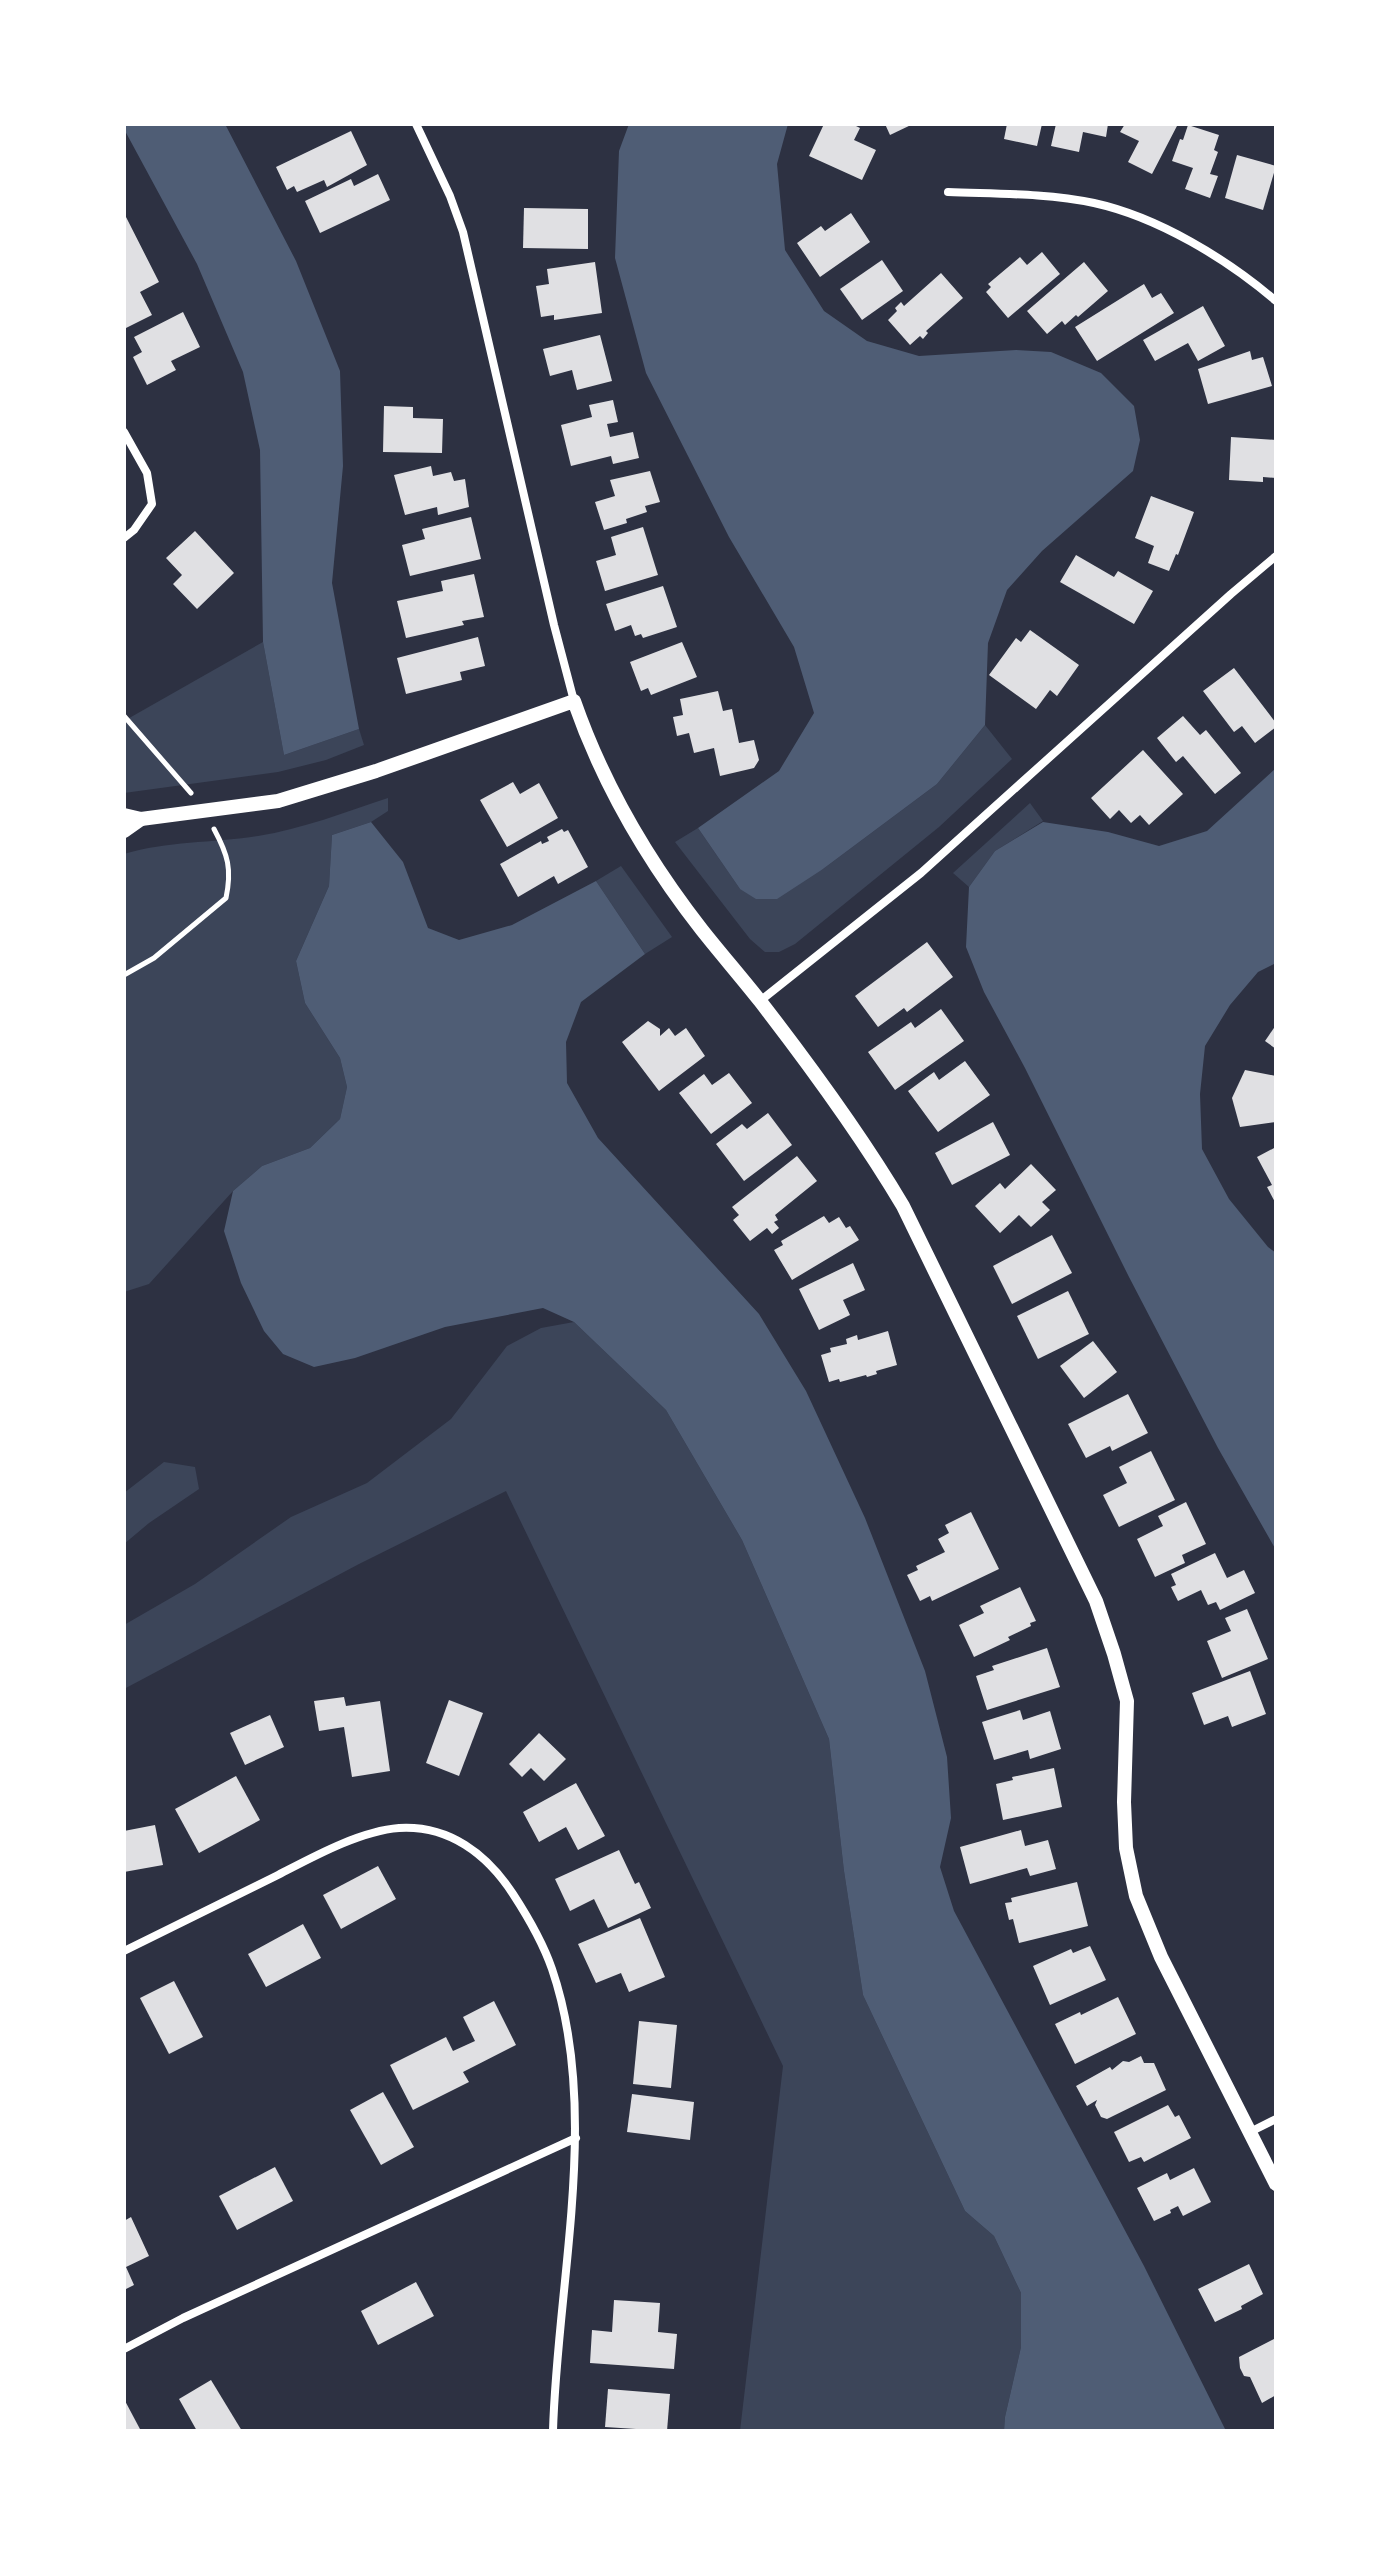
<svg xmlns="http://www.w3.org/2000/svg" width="1400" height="2555" font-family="'Fira Sans Condensed',sans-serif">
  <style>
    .green { fill: #3c4559 }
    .water { fill: #4f5d75 }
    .building { fill: #e0e0e3 }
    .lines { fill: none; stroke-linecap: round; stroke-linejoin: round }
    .path { stroke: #fff; stroke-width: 5 }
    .minor { stroke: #fff; stroke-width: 8 }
    .tertiary { stroke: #fff; stroke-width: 14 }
  </style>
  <rect width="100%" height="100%" fill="#2d3142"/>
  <g class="green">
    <polygon points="263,642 284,755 359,729 364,745 326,760 278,772 124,793 124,721"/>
    <polygon points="985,725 1012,759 939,827 795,944 779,952 765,952 750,939 675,842 698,828 740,889 823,869 937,784"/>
    <path d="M388,798v13l-17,11 -39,13 -3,51 -33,75 9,42 35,55 7,29 -7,32 -30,29 -48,18 -29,25 -84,93 -25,8v-438c44,-13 89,-11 134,-18 44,-7 88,-24 130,-38z"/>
    <polygon points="1030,803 1043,821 995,851 969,887 953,873"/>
    <polygon points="621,866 672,937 645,954 596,881"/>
    <polygon points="574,1322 666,1410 742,1540 829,1739 844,1871 863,1995 965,2211 994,2236 1021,2293 1021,2347 1005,2417 1004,2431 740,2431 783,2066 506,1491 359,1564 124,1689 124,1625 195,1584 291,1517 367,1483 451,1419 507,1346 541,1328"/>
    <polygon points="164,1462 195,1467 199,1489 149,1523 124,1544 124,1493"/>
  </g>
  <g class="water">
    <polygon points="124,124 225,124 296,261 340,371 343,466 332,583 359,729 284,755 263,642 260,450 243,372 197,264 124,129"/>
    <polygon points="629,124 788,124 777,164 785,250 824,311 867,341 919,356 1016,350 1051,352 1101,373 1134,406 1140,440 1133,471 1042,551 1007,590 988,643 985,725 937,784 823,869 777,899 756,899 740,889 698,828 779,771 814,713 794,647 729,537 646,373 615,258 619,151"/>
    <polygon points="1276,768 1276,963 1258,972 1230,1005 1205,1046 1200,1094 1202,1149 1229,1199 1268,1247 1276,1253 1276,1550 1218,1448 1129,1277 1025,1068 984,992 966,947 969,887 995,851 1043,822 1108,832 1159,846 1207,831"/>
    <polygon points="371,822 403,862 428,928 459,940 512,925 596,881 645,954 581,1002 566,1042 567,1083 598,1138 759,1314 806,1391 865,1518 925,1671 947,1757 951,1818 940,1867 954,1911 1144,2266 1226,2431 1004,2431 1005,2417 1021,2347 1021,2293 994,2236 965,2211 863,1995 844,1871 829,1739 742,1540 666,1410 574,1322 543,1308 445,1327 355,1358 314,1367 283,1354 264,1331 241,1283 224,1231 233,1191 262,1166 310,1148 340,1119 347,1087 340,1058 305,1003 296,961 329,886 332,835"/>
  </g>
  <g class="building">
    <polygon points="824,124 852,124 860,128 854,140 876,150 862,180 809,156"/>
    <polygon points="885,124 913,124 890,135"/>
    <polygon points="1007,124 1042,124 1037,146 1004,139"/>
    <polygon points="1056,124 1108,124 1106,137 1083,132 1079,152 1051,146"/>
    <polygon points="1125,124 1178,124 1152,174 1128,162 1139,141 1120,132"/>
    <polygon points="1188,125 1219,135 1214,150 1218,152 1210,174 1218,176 1210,198 1185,189 1193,168 1172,161 1180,139 1183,140"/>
    <polygon points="351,131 367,165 327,187 324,180 297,192 294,186 287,190 276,167"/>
    <polygon points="1237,155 1276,166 1263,210 1225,198"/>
    <polygon points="378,174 390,200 320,233 305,201 351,179 354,186"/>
    <polygon points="524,208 588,209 588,249 523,248"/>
    <polygon points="851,213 870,242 820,277 797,243 821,226 825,231"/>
    <polygon points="126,217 159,282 140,292 152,315 124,329 124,218"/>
    <polygon points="1042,252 1060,274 1008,318 986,292 991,287 988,284 1020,257 1027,265"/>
    <polygon points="882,260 903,291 862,320 840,289"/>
    <polygon points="595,262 602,313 554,320 554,315 541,317 536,286 549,284 547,269"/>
    <polygon points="1084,262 1108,291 1078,317 1076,315 1065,325 1062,321 1047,334 1027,311"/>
    <polygon points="941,273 963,298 926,331 928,333 923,339 920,336 910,345 888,320 897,311 895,308 901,302 904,306"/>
    <polygon points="1144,284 1152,298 1161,293 1174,313 1097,361 1075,327"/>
    <polygon points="1203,306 1225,346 1198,361 1188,343 1155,361 1143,340"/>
    <polygon points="183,312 200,347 171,361 176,370 147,385 133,357 142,352 134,337"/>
    <polygon points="600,335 612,381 577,390 572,370 550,376 543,349"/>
    <polygon points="1250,351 1252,360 1263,357 1272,386 1208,404 1198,369"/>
    <polygon points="613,400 618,422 607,424 610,437 633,432 639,458 613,464 611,456 571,466 561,425 592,417 589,405"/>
    <polygon points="384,406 413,407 413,418 443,419 442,453 383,452"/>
    <polygon points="1231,437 1276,440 1276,478 1263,477 1263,482 1229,480"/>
    <polygon points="431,466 433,476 451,472 454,481 465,479 469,507 438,515 437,507 405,515 394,475"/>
    <polygon points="650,471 660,502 645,506 647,512 626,519 627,523 604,530 595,502 615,496 610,480"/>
    <polygon points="1151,496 1194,512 1178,555 1176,554 1169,571 1148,563 1154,546 1135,538"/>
    <polygon points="471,517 481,559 410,576 402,545 425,539 422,529"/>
    <polygon points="643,527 658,575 605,591 596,561 616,555 611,537"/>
    <polygon points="195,531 234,573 197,609 173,584 182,575 166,558"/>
    <polygon points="1076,555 1114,577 1118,571 1153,591 1134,624 1060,582"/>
    <polygon points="474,574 484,617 462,621 464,625 406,638 397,601 443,591 441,581"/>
    <polygon points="663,586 677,627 643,638 641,634 635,636 631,625 615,631 606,604"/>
    <polygon points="1030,630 1079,665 1057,696 1050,690 1036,709 989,675 1016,638 1021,642"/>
    <polygon points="478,637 485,666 460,672 462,680 406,694 397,658"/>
    <polygon points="682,642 697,677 651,695 648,688 641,691 630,662"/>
    <polygon points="1234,668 1276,723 1276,727 1255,743 1242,726 1234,732 1203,691"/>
    <polygon points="718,691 723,711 732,709 739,743 754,740 759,760 754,768 720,776 714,748 694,753 689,733 677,736 673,717 683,715 680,699"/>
    <polygon points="1183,716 1200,735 1206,730 1241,773 1215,794 1183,756 1176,762 1157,738"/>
    <polygon points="1143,750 1183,794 1149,825 1140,815 1131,823 1119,810 1110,819 1091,798"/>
    <polygon points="513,782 520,794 539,783 558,818 507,847 480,800"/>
    <polygon points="562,829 564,832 568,830 588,867 558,884 554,876 518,897 500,864 541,841 542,844 549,841 547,837"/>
    <polygon points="927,942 953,977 907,1012 904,1008 878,1027 855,996"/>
    <polygon points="941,1009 964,1041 895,1090 868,1052 911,1022 915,1028"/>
    <polygon points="648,1021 660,1029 660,1036 669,1028 675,1036 686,1028 705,1056 659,1091 622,1042"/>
    <polygon points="1276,1025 1276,1049 1265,1041"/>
    <polygon points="965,1061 990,1095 938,1132 908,1091 934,1072 939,1080"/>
    <polygon points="1245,1070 1276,1076 1276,1122 1240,1127 1232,1098"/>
    <polygon points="729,1073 752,1103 711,1134 679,1093 704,1074 712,1085"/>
    <polygon points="768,1113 792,1145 744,1181 716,1144 742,1124 747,1129"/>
    <polygon points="993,1122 1010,1155 952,1185 935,1153"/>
    <polygon points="1276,1147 1276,1204 1267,1187 1272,1185 1257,1157"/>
    <polygon points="797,1156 817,1181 775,1215 778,1220 774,1222 779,1228 772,1234 767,1228 750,1241 733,1220 739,1215 732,1207"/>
    <polygon points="1031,1164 1056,1190 1042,1202 1050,1210 1031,1227 1019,1215 1000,1233 975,1206 1000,1183 1005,1189"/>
    <polygon points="824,1216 829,1223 839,1217 846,1228 850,1226 859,1240 792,1280 774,1250 783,1245 781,1241"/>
    <polygon points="1052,1235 1072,1273 1012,1304 993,1266"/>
    <polygon points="853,1263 865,1290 843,1300 850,1315 819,1330 799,1289"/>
    <polygon points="1068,1291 1089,1334 1038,1359 1017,1316"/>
    <polygon points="888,1331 897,1365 876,1371 877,1374 867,1377 866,1375 840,1382 839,1379 829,1382 821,1355 831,1352 830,1348 847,1344 846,1339 857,1335 858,1340"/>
    <polygon points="1093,1341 1117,1372 1084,1398 1060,1366"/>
    <polygon points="1128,1394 1148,1433 1112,1451 1110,1446 1086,1458 1068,1424"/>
    <polygon points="1151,1451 1175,1500 1119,1527 1103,1495 1127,1483 1119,1467"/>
    <polygon points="1186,1502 1206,1544 1182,1555 1185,1563 1155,1577 1137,1539 1163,1526 1158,1516"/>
    <polygon points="971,1512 999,1569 932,1601 930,1596 920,1601 907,1575 918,1570 916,1566 945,1552 938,1539 949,1533 945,1525"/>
    <polygon points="1215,1553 1227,1578 1244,1570 1255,1593 1220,1610 1216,1602 1208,1605 1201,1590 1178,1601 1171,1587 1176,1585 1171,1574"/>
    <polygon points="1020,1587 1036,1621 1030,1623 1031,1626 1008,1637 1010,1640 974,1657 959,1625 984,1613 980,1606"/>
    <polygon points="1247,1609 1268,1659 1222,1678 1207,1641 1231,1631 1225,1618"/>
    <polygon points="1047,1648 1060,1687 987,1710 976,1676 994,1670 992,1666"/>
    <polygon points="1250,1671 1266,1714 1232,1727 1228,1716 1204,1725 1192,1693"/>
    <polygon points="344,1697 346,1706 380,1701 390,1771 352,1777 344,1727 319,1731 314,1701"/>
    <polygon points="449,1700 483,1713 459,1776 426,1763"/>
    <polygon points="1020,1710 1023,1720 1050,1711 1061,1749 1030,1759 1028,1750 994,1760 982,1722"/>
    <polygon points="270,1715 284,1747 245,1765 230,1733"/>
    <polygon points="539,1733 566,1759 544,1781 531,1768 522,1777 509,1764"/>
    <polygon points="1054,1768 1062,1807 1003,1820 996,1784 1013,1780 1012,1777"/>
    <polygon points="236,1776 260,1820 199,1853 175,1809"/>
    <polygon points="576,1783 605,1836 578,1850 566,1827 539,1842 523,1812"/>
    <polygon points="155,1825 163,1865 124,1872 124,1831"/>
    <polygon points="1021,1830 1025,1846 1048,1840 1056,1869 1030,1876 1027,1868 970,1884 960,1847"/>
    <polygon points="619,1850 635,1884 639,1882 651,1908 608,1928 594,1899 570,1911 555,1879"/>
    <polygon points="378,1866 396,1899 341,1929 323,1895"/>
    <polygon points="1077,1882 1088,1926 1019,1943 1013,1919 1009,1920 1005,1903 1012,1902 1011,1898"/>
    <polygon points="640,1918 665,1977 629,1992 621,1973 596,1983 578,1944"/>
    <polygon points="303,1924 321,1958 266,1987 248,1954"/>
    <polygon points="1090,1946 1106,1980 1050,2005 1033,1966 1071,1949 1073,1953"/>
    <polygon points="174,1981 203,2037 169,2054 140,1998"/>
    <polygon points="1118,1997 1136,2034 1075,2064 1055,2024 1080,2012 1081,2015"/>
    <polygon points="494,2001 516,2045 463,2072 469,2082 413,2110 390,2065 446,2037 453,2051 475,2041 463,2017"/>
    <polygon points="639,2021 677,2025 671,2088 633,2084"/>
    <polygon points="1141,2056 1144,2063 1154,2063 1166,2090 1107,2119 1101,2117 1095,2105 1097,2100 1087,2106 1076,2086 1110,2067 1112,2070 1123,2061 1129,2062"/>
    <polygon points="383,2092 414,2147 381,2165 350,2110"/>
    <polygon points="632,2094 694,2102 690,2140 627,2132"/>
    <polygon points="1168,2105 1175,2117 1179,2115 1191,2138 1144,2162 1141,2157 1129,2162 1114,2132"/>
    <polygon points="275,2167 293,2201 237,2230 219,2196"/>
    <polygon points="1194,2168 1211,2202 1183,2216 1178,2206 1170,2210 1171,2213 1154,2221 1137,2188 1167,2173 1170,2180"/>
    <polygon points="131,2217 149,2256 126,2267 134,2285 124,2290 124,2221"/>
    <polygon points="1249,2264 1263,2294 1241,2306 1242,2309 1215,2322 1198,2289"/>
    <polygon points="416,2282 434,2316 378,2345 361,2311"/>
    <polygon points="614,2300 660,2303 658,2332 677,2334 674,2369 590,2363 592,2330 612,2332"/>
    <polygon points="1276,2338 1276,2395 1262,2403 1250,2377 1244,2376 1240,2368 1239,2357"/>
    <polygon points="211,2380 242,2431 197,2431 179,2399"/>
    <polygon points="608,2389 670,2394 667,2431 605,2427"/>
    <polygon points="124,2399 141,2431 124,2431"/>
  </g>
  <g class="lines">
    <g class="path">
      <polyline points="124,716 191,793"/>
      <path d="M124,975l30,-17 72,-60c6,-29 2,-43 -12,-69"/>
    </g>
    <g class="minor">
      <polyline points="416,124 450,196 463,232 554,625 574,701"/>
      <path d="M948,192c48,2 99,1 146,11 64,14 133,56 182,98"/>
      <polyline points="124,432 147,473 152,504 134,530 124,538"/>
      <polyline points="760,1001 921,873 1231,594 1276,556"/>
      <path d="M124,1951c51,-25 101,-50 152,-75 35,-18 83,-45 123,-48 50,-3 88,26 114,66 15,23 30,49 39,75 49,143 5,314 1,462"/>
      <polyline points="1250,2132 1276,2119"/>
      <polyline points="124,2349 183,2318 576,2138"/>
    </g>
    <g class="tertiary">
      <path d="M124,815l17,4 137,-18 98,-30 198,-70c29,83 74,160 128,229 19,24 39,47 58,71 51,66 101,134 143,205l193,395 18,53 13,47 -3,101 2,46 10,48 25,61 115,227"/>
      <polyline points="124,831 141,819"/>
    </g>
  </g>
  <rect width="1400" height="2555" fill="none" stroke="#ffffff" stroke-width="252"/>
</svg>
